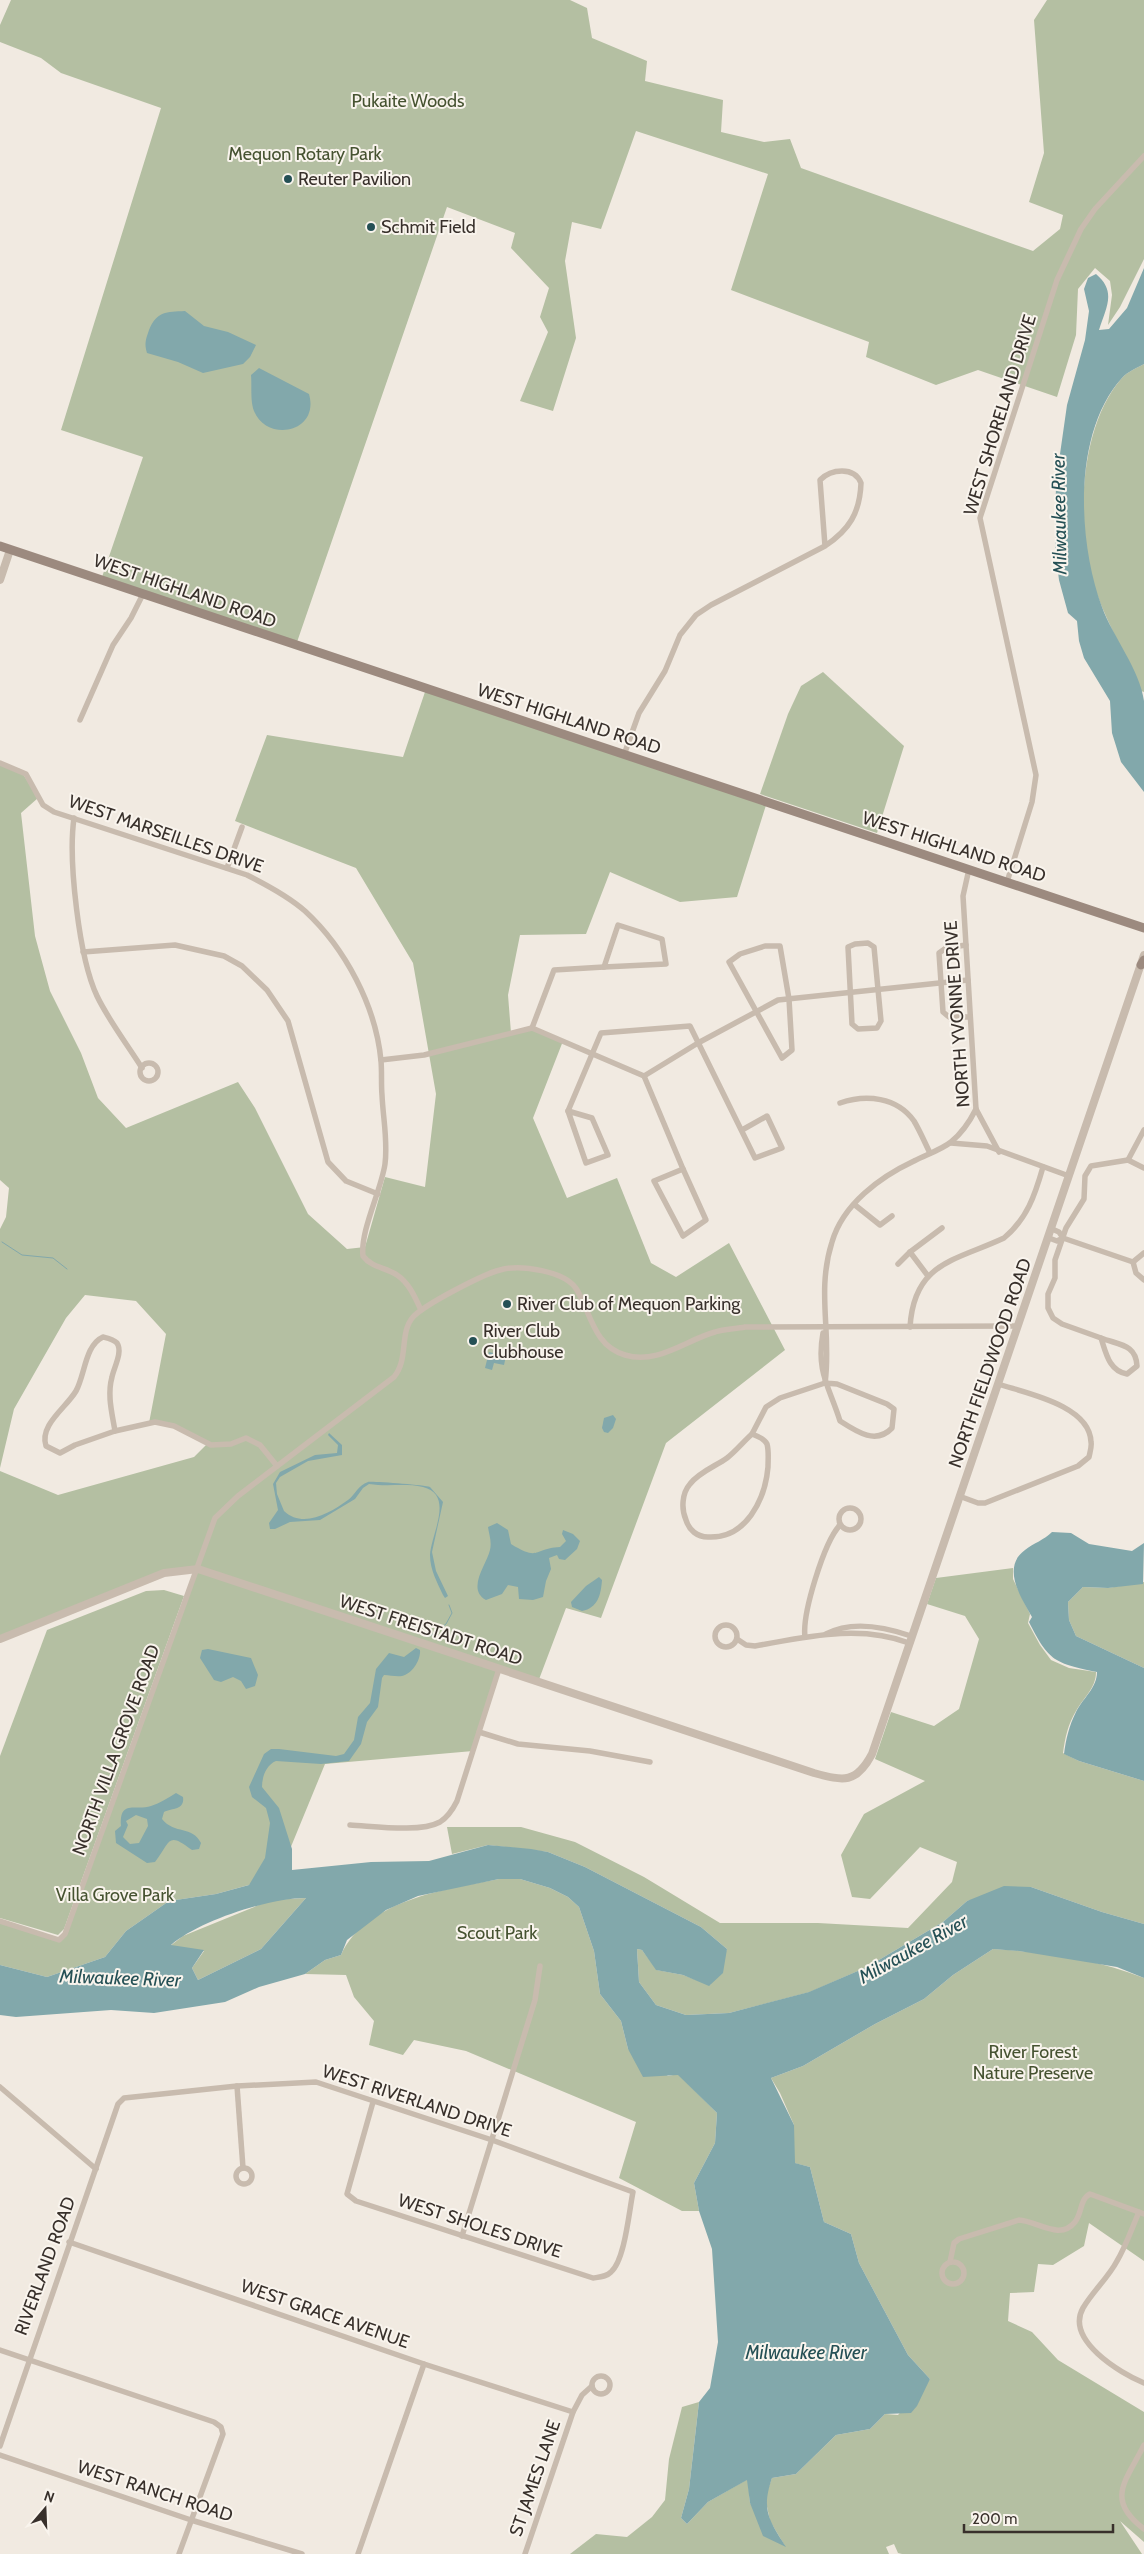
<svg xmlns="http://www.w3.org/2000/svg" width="1144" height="2554" font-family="Cabin,sans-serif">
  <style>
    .green { fill: #b4bfa2 }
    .water { fill: #82a8ab; fill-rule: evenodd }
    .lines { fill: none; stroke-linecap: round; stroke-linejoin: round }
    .stream { stroke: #82a8ab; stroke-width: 1 }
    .minor { stroke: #c8bbae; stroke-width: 5.5 }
    .tertiary { stroke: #c8bbae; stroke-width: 8 }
    .secondary { stroke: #9c8a7f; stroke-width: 9 }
    .poi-dot { fill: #255055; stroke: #f9f4ed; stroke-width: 2 }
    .labels { text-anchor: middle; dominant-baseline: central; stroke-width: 4; stroke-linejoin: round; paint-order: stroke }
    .park-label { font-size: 18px; fill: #465331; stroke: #f9f4ed }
    .poi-label { font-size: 18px; fill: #38302b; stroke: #f9f4ed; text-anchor: start }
    .street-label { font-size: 18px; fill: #38302b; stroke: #f9f4ed }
    .water-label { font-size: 19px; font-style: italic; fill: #255055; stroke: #f9f4ed }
  </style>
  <rect width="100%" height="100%" fill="#f1eae1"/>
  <g class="green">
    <polygon points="11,0 570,0 587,8 592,38 647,61 645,81 723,100 721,132 764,142 790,139 801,168 1033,251 1060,229 1063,215 1029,202 1044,153 1034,20 1047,0 1144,0 1144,259 1120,307 1108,325 1112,295 1110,281 1095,268 1078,289 1076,335 1057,397 978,370 936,385 866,357 869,342 731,290 768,174 636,131 601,229 572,222 565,261 576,338 553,411 520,401 548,332 540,317 549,288 511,248 515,233 447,207 296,645 101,580 143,457 61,430 161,108 61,73 41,58 0,42 0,25"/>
    <path d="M1144,364v328l-3,-1c-15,-38 -38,-73 -49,-112 -16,-57 -12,-154 30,-201 5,-6 15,-10 22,-14z"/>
    <polygon points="823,672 904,746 877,833 760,794 788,714 801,686"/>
    <polygon points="426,689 767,802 737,897 680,902 610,872 586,934 520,935 508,995 511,1033 532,1028 563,1041 533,1118 567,1198 617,1178 651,1263 676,1277 729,1243 785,1350 666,1443 601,1618 566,1608 538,1682 499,1669 473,1751 325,1764 281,1871 256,1883 216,1894 169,1901 126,1931 105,1957 47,1977 0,1965 0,1921 59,1940 65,1934 198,1570 180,1570 0,1639 0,1471 58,1495 194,1457 207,1444 174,1426 149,1423 166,1334 136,1301 85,1295 66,1318 14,1409 0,1468 0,1229 6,1217 9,1188 0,1180 0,763 20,769 38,798 21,813 35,936 50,991 81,1053 98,1098 126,1128 238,1082 255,1108 308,1214 347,1249 365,1247 385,1177 425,1187 436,1094 413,963 356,868 235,821 267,735 403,757"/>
    <path d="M1013,1568v11l17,35 -2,9 12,22 11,15 18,8 27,4c0,16 -12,25 -20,39 -8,13 -11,27 -13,42l16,8 65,20v143l-42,-12 -71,-25 -64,14 -24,21 -76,45 -57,25 -81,21 -43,2 -30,-10 -17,-23 -2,-33 5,1 15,20 26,5 27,10 17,-36 -26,-22 -116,-60 -37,-15 -60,-7 -36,9 -5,-27h74l54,15 69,35 76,46h98l90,5 44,-46 5,-20 -37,-15 -50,52 -18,-2 -11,-42 23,-41 61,-33 -50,-22 16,-47 43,14 25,-17 20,-70 -14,-23 -38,-12 9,-26z"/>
    <polygon points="1144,1582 1144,1668 1076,1636 1069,1620 1068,1602 1083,1587 1108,1588"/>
    <polygon points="164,1590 184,1596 64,1929 58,1935 0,1918 0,1756 47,1630 146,1591"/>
    <path d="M499,1879h21l30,9 18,9 11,10 15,44 6,43 21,27 7,28 40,27 10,-2 39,39 -2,30 -21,40 5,28h-17l-63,-33 17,-56 -170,-71 -52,-11 -11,15 -34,-10 5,-24 -20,-24 -8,-22 -41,-1 20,-14 16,-5c25,-55 105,-66 158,-76z"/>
    <polygon points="306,1898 261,1949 198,1980 192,1968 204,1951 170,1946 183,1936 271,1900"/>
    <path d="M993,1949c50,3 104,10 151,29v283l-55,-38 -5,23 -31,19 -15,-1 -4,28 -24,1 -2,28 24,11 26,28 86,52v130l-24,-21 22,33h-240l-4,-1 -4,-9 -8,3 3,7h-319l26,-20 31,3 25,-20 13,-17 4,-41 13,-52 17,-5 -10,87 -8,29 6,6 21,-22 40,-23 2,24 35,43 -15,-25 -5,-24 7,-19 24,-4 40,-39 34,-6 15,-15 13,1 32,-36 -22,-24 -49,-92 -8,-29 -27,-12 -14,-55 -16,-4v-38l-14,-32 -9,-15 32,-12 72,-42 49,-25 29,-24z"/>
  </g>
  <g class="water">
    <path d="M1144,268v96c-7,4 -17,8 -22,14 -50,55 -44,165 -20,229 11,30 38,63 42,94 0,28 0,62 0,91l-23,-30 -9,-29 -2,-32 -26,-43 -5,-17 -2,-20 -9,-8 -9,-33 -4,-32 1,-66 11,-77 18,-65 4,-29 -5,-22 4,-11 8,-4c21,18 10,33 3,56l10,-1 18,-21z"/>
    <path d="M185,311l19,15 24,6 28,13 -6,12 -7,7 -40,9 -25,-11 -31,-9c-3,-10 -1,-14 2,-23 8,-19 17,-18 36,-19z"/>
    <path d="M259,368l50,26c11,39 -42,49 -55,17 -4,-10 -2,-25 -3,-36z"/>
    <polygon points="489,1352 506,1356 504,1365 494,1363 492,1370 485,1368"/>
    <polygon points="613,1415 616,1419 613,1428 608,1433 604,1432 602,1428 604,1418"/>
    <path d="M329,1433l13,12v10l-34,6 -28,16 -4,6 1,11 7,17c19,18 46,2 64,-11 7,-5 10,-15 20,-18 3,-1 56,3 62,5l13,15 -11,50 4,19 12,25 -3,2 -2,-3c-6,-13 -13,-25 -13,-40 1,-21 25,-60 -7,-68 -17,-4 -36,0 -54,-3l-6,4 -8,11 -35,21 -30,2 -15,7h-5l-1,-6 9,-13 -5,-26 7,-12 35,-17 22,-2 1,-8 -10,-10z"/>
    <path d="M497,1523l11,7 3,14c29,18 23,4 49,3l6,-6 -4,-7 1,-4 10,4 7,7 -3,8 -12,11 -6,-1 -2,-4 -8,3 2,11 -5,12 -3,16 -10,3 -14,-1 -1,-12 -10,-2 -6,9 -16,6c-20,-11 1,-36 4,-50 2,-9 -1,-15 -2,-23z"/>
    <path d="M1052,1532l19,1 18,11 43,7 12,-8 -1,41 -35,4 -25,-1 -15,15 1,18 7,16 68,32v113l-65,-20 -15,-7c2,-15 5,-28 12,-42 7,-14 21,-24 21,-40 -42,-9 -48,-10 -68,-50l3,-5c-11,-19 -31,-50 -7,-67 9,-7 19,-10 27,-18z"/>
    <path d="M599,1577l3,3c-1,14 -4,28 -20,31l-10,-4 -1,-5 15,-16z"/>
    <path d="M416,1648l4,2c1,10 -8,24 -18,26 -6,1 -12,-1 -18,-1l-2,3 -4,29 -11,15 -6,22 -12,17 -28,3 -45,-3c-10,4 -14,16 -14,26l17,21 13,41v21l79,-8 58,-1 59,-16 43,4 17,3 37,15 116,60 26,22 -4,24 -14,13 -26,-11 -27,-5 -14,-20 -5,-1 2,33 17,23 30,10 43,-2 80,-21 58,-25 76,-45 24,-21 37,-15 27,1 71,25 42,12v54l-27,-11 -98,-16 -26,-2 -40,26 -29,24 -49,25 -72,42 -32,12 23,47 1,38 15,4 14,55 27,12 8,29 49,92 22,24 -13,27 -6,7 -26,1 -15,15 -34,6 -40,39 -24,4c-11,32 -3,42 14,69l-23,-11 -13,-33 -3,-23 -39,22 -21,22 -6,-6 8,-29 10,-87 11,-14 8,-46 -6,-93 -13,-38 -5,-28 21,-40 2,-30 -39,-38 -35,2 -15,-28 -7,-28 -21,-27 -6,-43 -15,-44 -11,-10 -18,-9 -30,-9h-21l-81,17 -32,14 -39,30 -6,15 -16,5 -20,14 -46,13 -34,15 -71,11 -43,-3 -95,7 -16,-2v-50l47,12 58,-20 21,-26 43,-30 47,-7 33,-9 16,-27 5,-35 -4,-15 -14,-11 -3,-10 15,-33 7,-5h8l57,7 8,-2 10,-14 4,-23 12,-14 6,-34 13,-16 15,4zM306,1898l-45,51 -63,31 -6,-12 12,-18 -33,-5c28,-24 98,-47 135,-47z"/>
    <polygon points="208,1649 251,1658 258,1675 255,1686 246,1689 241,1681 233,1677 221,1682 214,1680 200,1658 202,1650"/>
    <path d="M176,1793l7,4c2,13 -11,11 -19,15l-2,7c13,16 30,6 39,24l-2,6 -7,1c-25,-19 -21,-9 -37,12l-8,1 -31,-20 -1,-12 6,-5c-2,-27 15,-15 30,-20 9,-3 17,-8 25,-13zM136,1815l11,4 1,7 -9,17 -9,1 -7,-7 5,-12 -2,-4z"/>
  </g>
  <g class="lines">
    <g class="stream">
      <polyline points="2,1242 22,1255 53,1258 67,1269"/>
      <polyline points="430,1636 446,1624 452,1613 449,1605"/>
    </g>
    <g class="minor">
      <polyline points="80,720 113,645 131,618 143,594"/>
      <path d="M624,755l15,-42 26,-42 15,-36 16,-20 15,-10 114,-59c24,-16 35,-33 36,-63 -7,-17 -30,-14 -41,-3l5,66"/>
      <path d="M0,763l26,11 17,31 11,7 193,63c20,10 41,21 58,36 40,37 71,95 76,150 1,11 0,23 1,34 1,23 6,46 3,69 -4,27 -25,67 -22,92 9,12 22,11 34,19 12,8 18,22 24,35"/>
      <path d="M74,818c-6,42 5,140 23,178 12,25 30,48 45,72"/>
      <polyline points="227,868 242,827"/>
      <polyline points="969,869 963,896 976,1109 999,1152"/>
      <polyline points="1007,882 1032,802 1036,775 980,518 1057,280 1081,229 1095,209 1144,156"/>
      <polygon points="618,925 662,939 666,964 604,967"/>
      <polygon points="868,943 874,947 881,1021 877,1028 858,1029 852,1024 848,947 855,944"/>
      <polyline points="966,945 946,948 939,953 943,1012 949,1017 970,1017"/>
      <polygon points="765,946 780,946 789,999 792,1050 782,1058 729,962 740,954"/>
      <polyline points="83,952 175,945 224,956 242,966 267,990 288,1021 328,1162 346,1181 378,1194"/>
      <polyline points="532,1028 644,1076 698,1043 778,1000 968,980"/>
      <polyline points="532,1028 554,970 604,967"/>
      <polyline points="381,1060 424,1055 532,1028"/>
      <circle cx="149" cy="1072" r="9"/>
      <polyline points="644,1076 683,1169"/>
      <path d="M840,1103c26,-9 57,-6 74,18 6,10 11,22 16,32"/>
      <polyline points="568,1111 601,1033 690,1026 755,1158 782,1148 767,1116 742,1130"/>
      <polygon points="568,1111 592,1118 608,1155 586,1163"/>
      <polyline points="951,1143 987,1146 1069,1176"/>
      <polyline points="1128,1160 1144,1130"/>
      <polygon points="683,1169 706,1220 683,1236 654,1181"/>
      <polyline points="855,1205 880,1225 892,1216"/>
      <polyline points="1052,1229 1059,1232 1063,1238"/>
      <polyline points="1049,1238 1057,1241 1063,1238 1133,1262"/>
      <polyline points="910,1252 942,1228"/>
      <polyline points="1133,1262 1136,1273 1144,1280"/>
      <polyline points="1133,1262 1144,1253"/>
      <polyline points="898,1264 910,1252 928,1276"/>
      <path d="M910,1327c4,-65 45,-66 94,-89 23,-19 31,-43 39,-71"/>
      <path d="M103,1337c4,1 10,2 14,6 6,9 -3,24 -5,34 -5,18 0,36 3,54l-40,14 -15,8 -14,-7c-7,-21 20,-38 30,-55 9,-16 9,-46 27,-54z"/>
      <polyline points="1101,1338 1062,1324 1053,1318 1048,1308 1048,1294 1055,1278 1055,1260 1066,1228 1084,1199 1085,1176 1091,1166 1128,1160 1144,1168"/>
      <path d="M1101,1338c18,7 35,6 36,28l-10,8c-18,-3 -21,-21 -26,-36z"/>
      <path d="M825,1383c7,-49 -9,-91 7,-141 11,-38 48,-65 82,-81 11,-6 27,-11 37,-19 11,-9 19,-21 25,-33"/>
      <polyline points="115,1431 155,1422 174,1426 211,1445 231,1444 246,1438 260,1445 277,1466"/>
      <path d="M752,1434l14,-27 14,-9 45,-15 12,1 50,20 7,5 -2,19c-16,17 -35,4 -52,-7 -11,-35 -24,-49 -17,-88"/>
      <path d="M752,1434c5,2 12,4 15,10 2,7 1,16 1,23 -3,33 -22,72 -60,70 -11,0 -19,-7 -22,-17 -5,-11 -4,-27 4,-36 9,-12 26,-18 37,-26 9,-7 17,-17 25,-24z"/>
      <path d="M959,1496l19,7h7l93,-37 11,-9c1,-5 3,-11 2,-15 -1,-37 -66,-49 -93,-58"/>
      <circle cx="850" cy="1519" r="11"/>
      <circle cx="726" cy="1636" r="11"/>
      <path d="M826,1634c26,-14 59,-7 85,2"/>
      <path d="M805,1637c-3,-23 19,-95 35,-112"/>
      <path d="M737,1639l9,6 9,1c51,-9 104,-22 154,-3"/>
      <polyline points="479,1732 518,1744 590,1751 650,1762"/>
      <path d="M350,1825c23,1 70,8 90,-3 8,-5 13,-13 17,-21l42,-132"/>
      <path d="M0,1921l59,19 6,-6 150,-416 23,-22 156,-119c15,-18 5,-44 19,-60 11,-12 70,-43 87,-47 20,-6 66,1 77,20 14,24 17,56 48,65 32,10 61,-15 90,-23 9,-3 20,-3 30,-5l273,-1"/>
      <polyline points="237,2086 243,2168"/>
      <polyline points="0,2087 96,2169"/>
      <circle cx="244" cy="2176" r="8"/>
      <path d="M1139,2212c-7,16 -13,34 -22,49 -9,17 -24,30 -34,47 -18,32 37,65 61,75"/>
      <polyline points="462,2236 535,2000 540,1966"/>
      <polyline points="69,2242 424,2364 573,2412"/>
      <circle cx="953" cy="2273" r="11"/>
      <path d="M950,2262l4,-19 5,-4 60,-19c18,1 41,21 56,2 7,-9 5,-23 15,-28l54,20"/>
      <polyline points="0,2350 214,2422 221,2427 223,2434 179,2554"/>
      <circle cx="601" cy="2385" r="9"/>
      <path d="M1144,2445c-17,35 -40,54 0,84"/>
      <path d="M0,2446l118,-342 6,-6 113,-12 79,-4 176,58 141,52c-4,19 -8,68 -22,80 -5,5 -11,5 -18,6l-237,-77 -9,-7 26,-92"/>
      <polyline points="0,2455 191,2520 302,2554"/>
      <polyline points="358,2554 424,2364"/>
      <polyline points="525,2554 573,2412 582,2395 592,2386"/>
    </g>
    <g class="tertiary">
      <polyline points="0,580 10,550"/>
      <path d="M0,1639l164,-66 34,-4 616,204c30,8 42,11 58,-19l272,-799"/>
    </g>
    <g class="secondary">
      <polyline points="0,546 1144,928"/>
      <polyline points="1141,965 1144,960"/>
    </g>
  </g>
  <g class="poi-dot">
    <circle cx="288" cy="179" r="5"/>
    <circle cx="371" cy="227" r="5"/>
    <circle cx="507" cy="1304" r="5"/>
    <circle cx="473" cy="1341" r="5"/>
  </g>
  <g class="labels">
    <g class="park-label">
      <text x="408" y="101">Pukaite Woods</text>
      <text x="305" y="154">Mequon Rotary Park</text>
      <text x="115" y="1895">Villa Grove Park</text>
      <text x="497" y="1933">Scout Park</text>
      <text x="1033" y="2052">River Forest<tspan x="1033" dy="21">Nature Preserve</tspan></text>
    </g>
    <g class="poi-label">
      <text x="298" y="179">Reuter Pavilion</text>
      <text x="381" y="227">Schmit Field</text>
      <text x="517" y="1304">River Club of Mequon Parking</text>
      <text x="483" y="1331">River Club<tspan x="483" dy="21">Clubhouse</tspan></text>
    </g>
    <g class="street-label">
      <text transform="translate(1000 415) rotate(-73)">WEST SHORELAND DRIVE</text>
      <text transform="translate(185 591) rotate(19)">WEST HIGHLAND ROAD</text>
      <text transform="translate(569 719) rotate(18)">WEST HIGHLAND ROAD</text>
      <text transform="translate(166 834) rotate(19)">WEST MARSEILLES DRIVE</text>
      <text transform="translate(954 847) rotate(18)">WEST HIGHLAND ROAD</text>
      <text transform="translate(957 1014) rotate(-94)">NORTH YVONNE DRIVE</text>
      <text transform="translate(990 1363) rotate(-71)">NORTH FIELDWOOD ROAD</text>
      <text transform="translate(431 1630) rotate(18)">WEST FREISTADT ROAD</text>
      <text transform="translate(116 1750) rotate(-70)">NORTH VILLA GROVE ROAD</text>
      <text transform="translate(417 2101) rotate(18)">WEST RIVERLAND DRIVE</text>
      <text transform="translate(480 2226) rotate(18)">WEST SHOLES DRIVE</text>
      <text transform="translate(45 2266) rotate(-70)">RIVERLAND ROAD</text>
      <text transform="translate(325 2314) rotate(19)">WEST GRACE AVENUE</text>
      <text transform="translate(535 2478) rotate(-71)">ST JAMES LANE</text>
      <text transform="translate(155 2491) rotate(18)">WEST RANCH ROAD</text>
    </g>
    <g class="water-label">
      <text transform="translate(1059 514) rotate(-91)">Milwaukee River</text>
      <text transform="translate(913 1949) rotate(-29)">Milwaukee River</text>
      <text transform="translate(120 1978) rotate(2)">Milwaukee River</text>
      <text x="806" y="2352">Milwaukee River</text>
    </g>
  </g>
  <g transform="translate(45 2509) rotate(19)" stroke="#f9f4ed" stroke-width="4" paint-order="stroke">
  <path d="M0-4L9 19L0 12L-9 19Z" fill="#38302b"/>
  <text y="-8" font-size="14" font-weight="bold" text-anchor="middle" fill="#38302b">N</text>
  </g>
  <path d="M964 2524v8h149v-8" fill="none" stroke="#38302b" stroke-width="2.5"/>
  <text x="972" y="2524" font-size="15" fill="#38302b" stroke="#f9f4ed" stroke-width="4" paint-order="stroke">200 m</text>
</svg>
